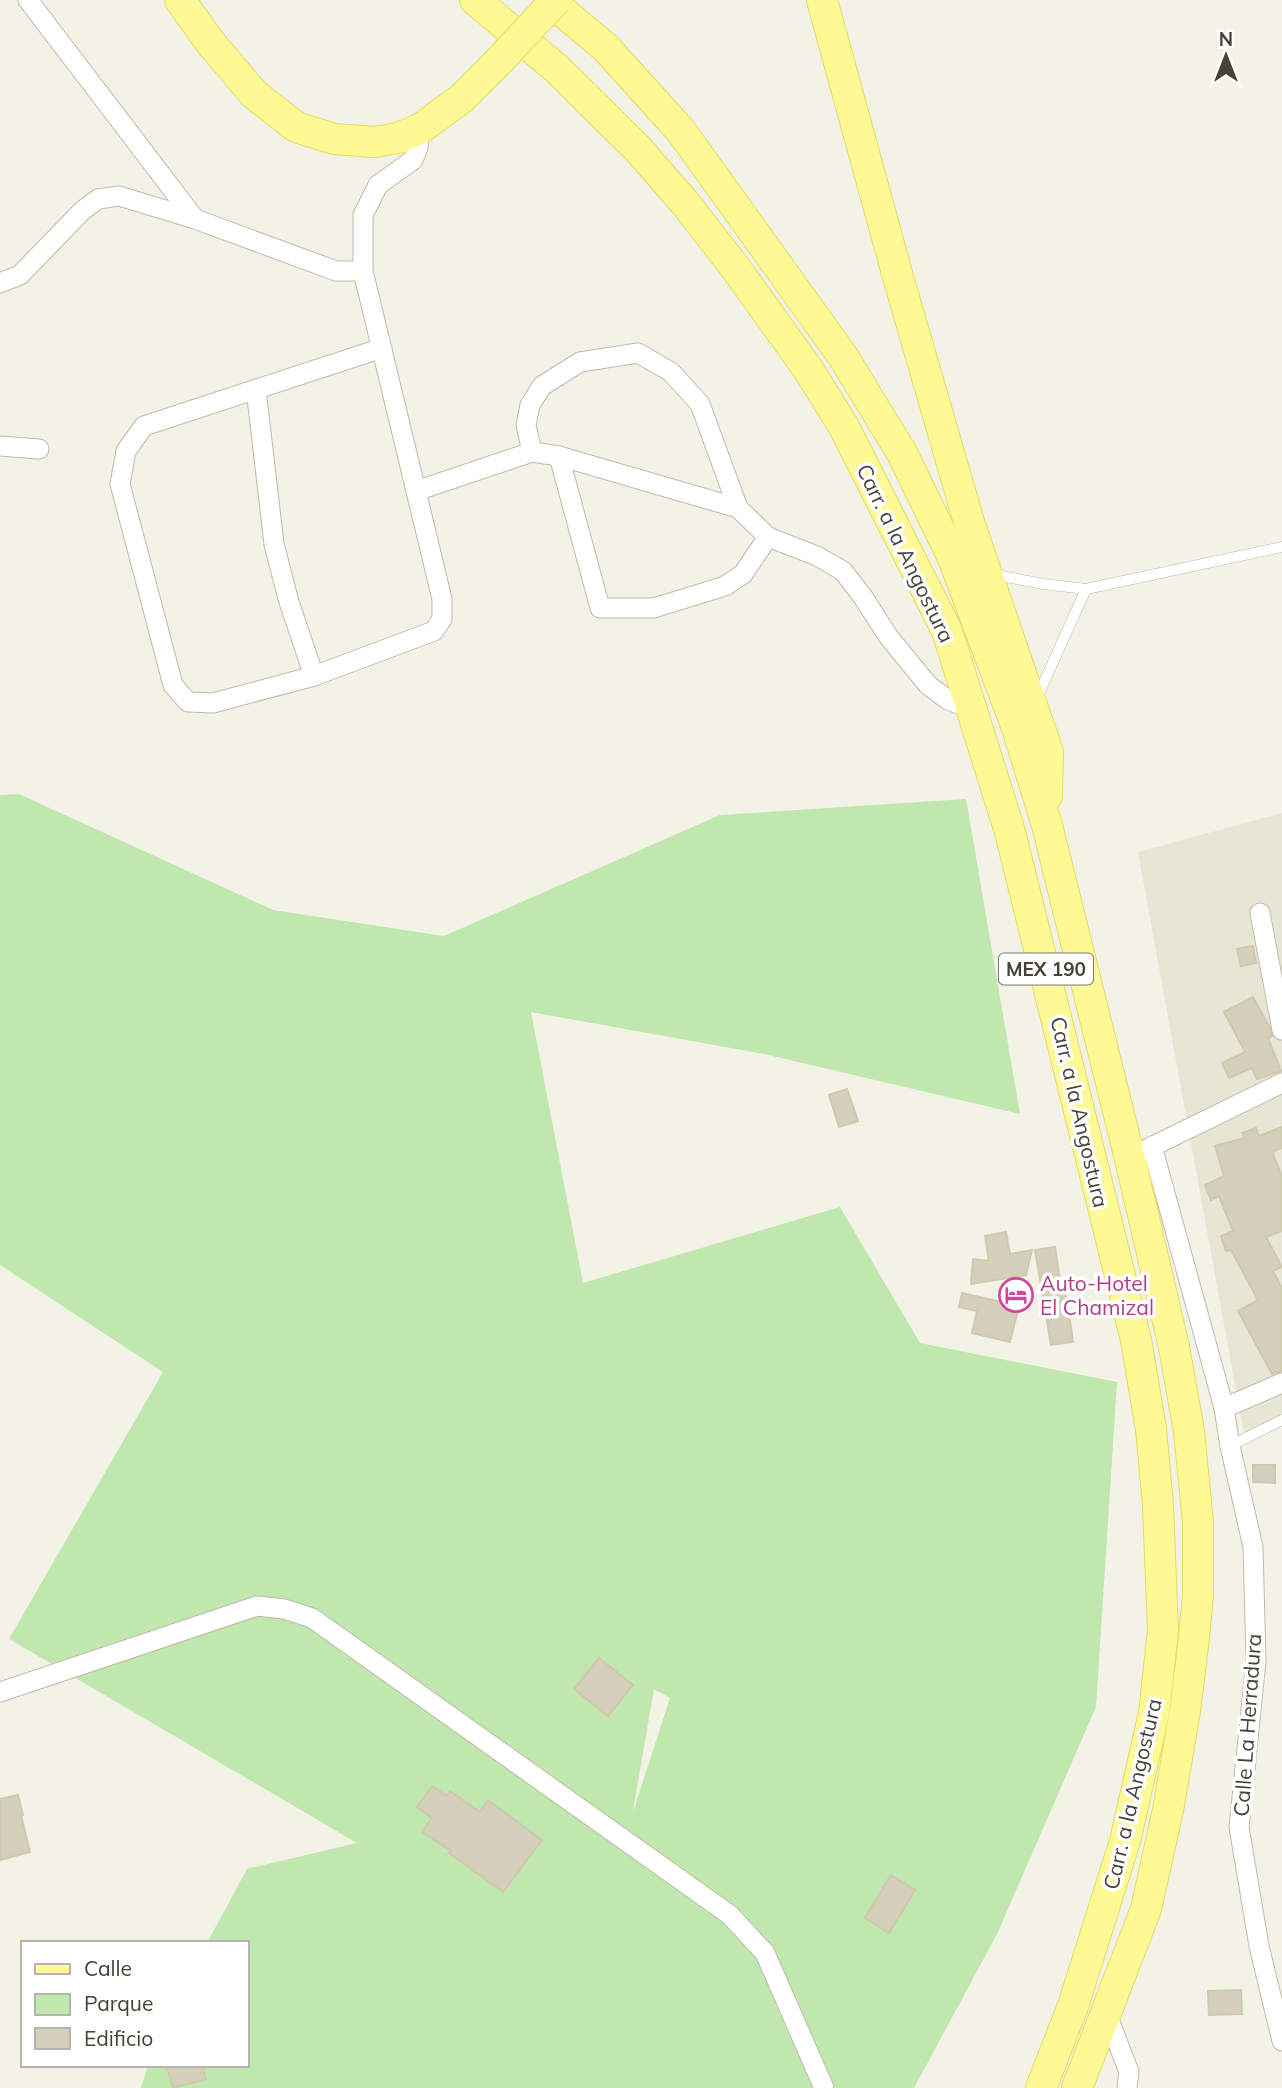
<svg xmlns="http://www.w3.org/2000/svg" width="1282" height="2088" font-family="Mulish,sans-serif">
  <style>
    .residential { fill: #e7e5d4 }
    .green { fill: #c0e7ae; fill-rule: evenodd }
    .building { fill: #d4d0bb; stroke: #cfcaae; stroke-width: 2 }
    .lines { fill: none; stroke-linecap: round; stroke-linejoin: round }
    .service-casing { stroke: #bebca8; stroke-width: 11 }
    .minor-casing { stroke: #bebca8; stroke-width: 21 }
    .primary-casing { stroke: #e3dc63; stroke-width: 32 }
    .service { stroke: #fff; stroke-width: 10 }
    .minor { stroke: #fff; stroke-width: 19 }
    .primary { stroke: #fef994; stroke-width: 30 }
    .primary-bridge-casing { stroke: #e3dc63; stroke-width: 32; stroke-linecap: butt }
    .primary-bridge { stroke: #fef994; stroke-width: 30 }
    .labels { text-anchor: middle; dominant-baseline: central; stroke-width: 7; stroke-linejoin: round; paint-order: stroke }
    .shield { fill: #fff; stroke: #7d7b72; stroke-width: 2 }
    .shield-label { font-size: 19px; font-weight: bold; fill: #454335 }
    .street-label { font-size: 21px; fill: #454335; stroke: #fff }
    .hotel-label { font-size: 21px; fill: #b23c85; stroke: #fff; text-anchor: start }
  </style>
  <rect width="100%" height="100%" fill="#f3f2e6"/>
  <polygon class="residential" points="1282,813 1282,1414 1244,1434 1138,852"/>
  <path class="green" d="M19,794l254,116 171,26 276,-121 246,-16 54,315 -256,-60 -233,-42 52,271 257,-76 80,136 197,39 -21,325 -99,227 -83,154h-773l7,-23h99v-122h-40l40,-74 110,-26 -348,-204 154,-267 -163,-107v-470zM654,1689l16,9 -37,114v-1z"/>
  <g class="building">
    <polygon points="1253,946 1256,963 1241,966 1237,949"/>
    <polygon points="1253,997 1269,1026 1272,1036 1268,1038 1281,1071 1257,1079 1252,1068 1229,1078 1222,1063 1245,1052 1224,1012"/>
    <polygon points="847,1089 858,1121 839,1127 829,1095"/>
    <polygon points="1282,1127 1282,1148 1272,1152 1282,1176 1282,1231 1266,1237 1282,1267 1273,1271 1282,1288 1282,1371 1272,1374 1238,1311 1258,1300 1231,1250 1226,1251 1221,1236 1233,1231 1219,1196 1211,1200 1205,1185 1224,1176 1215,1146 1244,1138 1242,1133 1256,1128 1259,1136"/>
    <polygon points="1006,1232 1010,1254 1032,1250 1026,1275 971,1284 973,1259 989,1261 985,1236"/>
    <polygon points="1055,1247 1061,1287 1064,1286 1068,1307 1073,1342 1051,1345 1035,1250"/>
    <polygon points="962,1293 1019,1306 1010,1342 972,1333 977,1311 959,1307"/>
    <polygon points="1253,1465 1275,1465 1275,1483 1253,1482"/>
    <polygon points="599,1658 633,1685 608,1716 574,1689"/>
    <polygon points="432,1786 447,1796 450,1791 480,1812 488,1800 542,1840 503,1892 449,1853 451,1851 422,1832 432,1818 417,1807"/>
    <polygon points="18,1795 23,1815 21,1815 30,1852 0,1860 0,1799"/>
    <polygon points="891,1875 915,1890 889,1933 865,1918"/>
    <polygon points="1241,1990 1242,2014 1209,2015 1208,1991"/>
    <polygon points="166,2065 202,2065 206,2079 173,2088"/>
  </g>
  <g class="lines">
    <g class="service-casing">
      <g id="service">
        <polyline points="991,574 1043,584 1086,589 1282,547"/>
        <polyline points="1036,700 1086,589"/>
        <polyline points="1230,1446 1282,1420"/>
      </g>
    </g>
    <g class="minor-casing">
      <g id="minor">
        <polyline points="28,0 195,219"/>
        <polyline points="0,283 20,275 82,211 98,199 119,196 195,219 336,271 363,271"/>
        <polyline points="382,348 144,426 126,451 120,484 173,685 188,702 213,703 314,676 434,631 442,619 442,599 363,271 363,215 378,185 413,160 418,147 420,129"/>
        <polyline points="256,389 274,544 289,602 314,676"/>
        <polyline points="0,446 39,449"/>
        <polyline points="532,452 526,425 530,405 542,386 580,362 638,353 671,372 700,404 738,508"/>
        <polyline points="559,456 600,608 654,608 725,586 743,574 768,537"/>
        <polyline points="416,491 532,452 559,456 738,508 768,537 817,556 843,571 863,597 888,636 928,685 948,700 972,709"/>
        <polyline points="1260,913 1282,1030"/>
        <polyline points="1152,1146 1224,1408 1230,1446 1253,1547 1256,1661 1239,1827 1259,1946 1282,2041"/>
        <polyline points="1143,1151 1282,1083"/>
        <polyline points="1224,1408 1282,1383"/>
        <polyline points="0,1692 257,1606 284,1609 312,1618 730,1915 765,1953 824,2088"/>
        <polyline points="1106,2012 1129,2072 1127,2088"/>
      </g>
    </g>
    <g class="primary-casing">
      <g id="primary">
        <polyline points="180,0 210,42 254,94 296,127 334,139 374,142 398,138 420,129 462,98 499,61"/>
        <polyline points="475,0 557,69 638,149 685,203 734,266 808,369 844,427 947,631 1010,832 1136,1340 1151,1429 1158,1505 1163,1631 1154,1713 1125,1841 1073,2006 1041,2088"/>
        <polyline points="549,0 606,48 681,131 842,355 902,453 953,558 1017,728 1047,825 1130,1159 1174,1347 1189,1431 1198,1522 1198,1596 1193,1646 1185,1711 1168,1810 1146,1909 1077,2088"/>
        <polyline points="822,0 898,277 969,522 1048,752 1047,796"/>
      </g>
    </g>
    <use href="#service" class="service"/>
    <use href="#minor" class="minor"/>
    <use href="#primary" class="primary"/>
    <g class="primary-bridge-casing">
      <polyline id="primary-bridge" points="499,61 556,0"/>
    </g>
    <use href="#primary-bridge" class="primary-bridge"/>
  </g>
  <defs>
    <g id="hotel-ring" transform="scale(1.75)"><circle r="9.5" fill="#fff" stroke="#d1479c" stroke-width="1.5"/><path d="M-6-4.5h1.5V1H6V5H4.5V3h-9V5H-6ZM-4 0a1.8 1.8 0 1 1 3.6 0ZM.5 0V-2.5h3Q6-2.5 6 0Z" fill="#d1479c"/></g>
  </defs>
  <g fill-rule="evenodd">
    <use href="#hotel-ring" x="1016" y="1295"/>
  </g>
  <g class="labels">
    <rect class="shield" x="999" y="953.5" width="94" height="31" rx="5"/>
    <g class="shield-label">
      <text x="1046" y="969">MEX 190</text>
    </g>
    <g class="street-label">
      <text transform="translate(906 553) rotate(64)">Carr. a la Angostura</text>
      <text transform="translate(1080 1112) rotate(77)">Carr. a la Angostura</text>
      <text transform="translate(1247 1725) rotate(-86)">Calle La Herradura</text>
      <text transform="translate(1132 1794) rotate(-77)">Carr. a la Angostura</text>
    </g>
    <g class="hotel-label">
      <text x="1040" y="1283">Auto-Hotel<tspan x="1040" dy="24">El Chamizal</tspan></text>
    </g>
  </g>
  <rect x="21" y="1941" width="228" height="126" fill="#ffffff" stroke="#b5b4ae" stroke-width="2"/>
  <rect x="35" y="1964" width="35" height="10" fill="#fef994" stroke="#b5b4ae" stroke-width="2"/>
  <text x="84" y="1976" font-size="21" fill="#454335">Calle</text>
  <rect x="35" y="1994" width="35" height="21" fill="#c0e7ae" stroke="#b5b4ae" stroke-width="2"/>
  <text x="84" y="2011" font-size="21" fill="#454335">Parque</text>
  <rect x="35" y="2028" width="35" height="21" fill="#d4d0bb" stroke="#b5b4ae" stroke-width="2"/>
  <text x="84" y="2046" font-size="21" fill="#454335">Edificio</text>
  <g transform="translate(1226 56)" stroke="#ffffff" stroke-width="5" paint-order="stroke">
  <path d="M0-5L12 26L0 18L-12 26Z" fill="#454335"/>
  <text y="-10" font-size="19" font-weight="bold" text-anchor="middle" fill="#454335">N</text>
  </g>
</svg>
